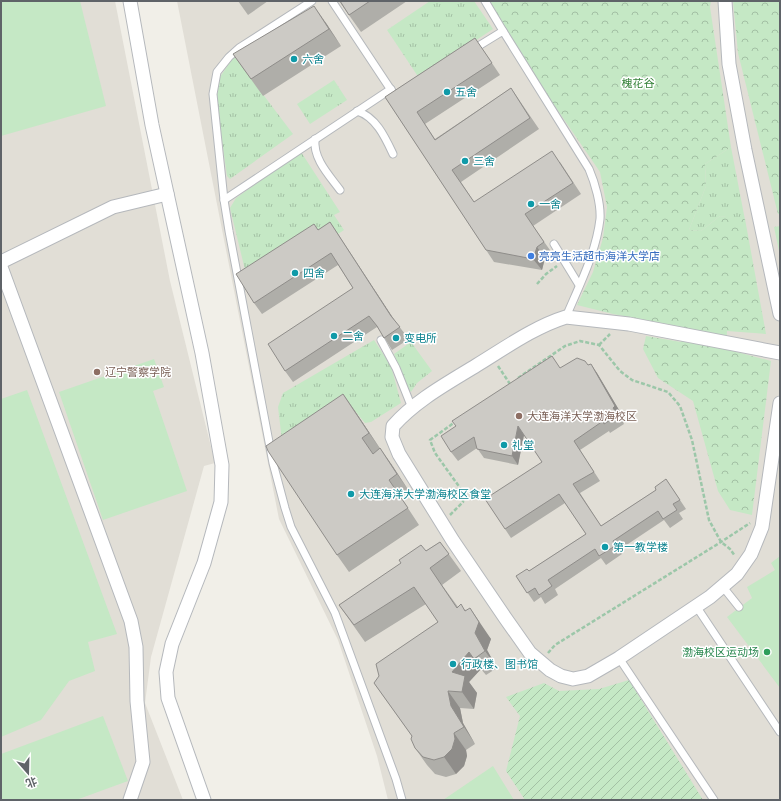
<svg xmlns="http://www.w3.org/2000/svg" width="781" height="801" font-family="'IBM Plex Sans','Noto Sans SC',sans-serif">
  <style>
    .education { fill: #e1ded6 }
    .grass { fill: url(#grass-tufts) }
    .forest { fill: url(#forest-crowns) }
    .garden { fill: url(#garden-furrows) }
    .pitch { fill: #c5e8c5 }
    .lines { fill: none; stroke-linecap: round; stroke-linejoin: round }
    .service-casing { stroke: #b5b8bc; stroke-width: 9 }
    .minor-casing { stroke: #b5b8bc; stroke-width: 15 }
    .path { stroke: #9cc7a9; stroke-width: 2.5; stroke-dasharray: 4 2; stroke-linecap: butt }
    .service { stroke: #fff; stroke-width: 7 }
    .minor { stroke: #fff; stroke-width: 13 }
    .wall { fill: #afaea9 }
    .shaded-wall { fill: #8f8d8a }
    .building { fill: #cccac5; stroke: #8f8d8a }
    .culture-dot { fill: #0f9aa8; stroke: #fff; stroke-width: 1.5 }
    .shop-dot { fill: #3f7fe0; stroke: #fff; stroke-width: 1.5 }
    .education-dot { fill: #8d6e63; stroke: #fff; stroke-width: 1.5 }
    .leisure-dot { fill: #2e9e5b; stroke: #fff; stroke-width: 1.5 }
    .labels { text-anchor: middle; dominant-baseline: central; stroke-width: 3; stroke-linejoin: round; paint-order: stroke }
    .culture-label { font-size: 11px; fill: #0d838f; stroke: #fff; text-anchor: start }
    .park-label { font-size: 11px; fill: #348238; stroke: #fff }
    .shop-label { font-size: 11px; fill: #366cbe; stroke: #fff; text-anchor: start }
    .education-label { font-size: 11px; fill: #785e54; stroke: #fff; text-anchor: start }
    .leisure-label { font-size: 11px; fill: #27864d; stroke: #fff; text-anchor: end }
  </style>
  <defs>
    <pattern id="grass-tufts" width="24" height="20" patternUnits="userSpaceOnUse"><rect width="24" height="20" fill="#c5e8c5"/><path d="M3 7l-1-3M5 7V3M7 7l1-3M15 17l-1-3M17 17v-4M19 17l1-3" fill="none" stroke="#a3c0a4"/></pattern>
    <pattern id="forest-crowns" width="20" height="18" patternUnits="userSpaceOnUse"><rect width="20" height="18" fill="#c5e8c5"/><path d="M2 6a3 3 0 1 1 6 0M12 15a3 3 0 1 1 6 0" fill="none" stroke="#a3c0a4"/></pattern>
    <pattern id="garden-furrows" width="10" height="10" patternUnits="userSpaceOnUse"><rect width="10" height="10" fill="#c5e8c5"/><path d="M-1 1l2-2M0 10L10 0M9 11l2-2" fill="none" stroke="#a3c0a4"/></pattern>
  </defs>
  <rect width="100%" height="100%" fill="#f1efe8"/>
  <g class="education">
    <polygon points="1,1 115,1 170,281 215,463 204,466 151,657 145,703 183,800 1,800"/>
    <polygon points="177,1 780,1 780,800 388,800 377,756 338,640 279,519"/>
  </g>
  <g class="grass">
    <polygon points="430,1 474,1 493,29 419,78 387,30"/>
    <polygon points="234,56 293,134 230,179 227,176 216,99 220,77"/>
    <polygon points="334,80 347,100 310,124 297,104"/>
    <polygon points="731,147 745,220 720,216 701,231 689,230 706,186 705,164"/>
    <polygon points="301,152 340,212 334,215 344,230 326,242 245,270 230,208 236,198"/>
    <polygon points="780,226 780,256 774,227"/>
    <polygon points="374,340 391,366 401,403 371,422 365,423 355,411 283,449 278,407 283,393"/>
    <polygon points="411,342 432,371 417,383 411,392 406,386 394,354"/>
  </g>
  <g class="forest">
    <polygon points="488,1 711,1 710,7 731,147 705,164 706,186 689,230 701,231 720,216 745,219 766,334 727,331 726,349 771,361 752,515 730,510 718,491 693,401 658,378 643,349 646,336 681,342 677,326 613,314 577,305 593,272 603,238 607,207 600,172 550,99"/>
    <polygon points="733,1 780,1 780,214 778,214 738,53"/>
  </g>
  <polygon class="garden" points="629,680 703,800 525,800 506,771 520,716 506,697 544,683 559,691 599,689"/>
  <g class="pitch">
    <polygon points="1,1 80,1 106,106 1,136"/>
    <polygon points="154,359 164,387 153,391 187,491 103,520 59,392"/>
    <polygon points="27,390 117,634 88,642 95,671 69,681 41,720 1,737 1,399"/>
    <polygon points="780,556 780,688 727,617 752,598 747,587 775,570 771,563"/>
    <polygon points="103,716 128,781 76,800 1,800 1,754"/>
    <polygon points="493,766 514,800 443,800"/>
  </g>
  <g class="lines">
    <g class="service-casing">
      <g id="service">
        <polyline points="332,1 393,93"/>
        <polyline points="485,1 503,31"/>
        <path d="M472,50l31,-19 86,138c6,14 12,35 11,50 -4,34 -21,67 -34,98"/>
        <polyline points="391,89 224,200 229,231 273,463 285,508 291,527 335,613 396,779 402,800"/>
        <path d="M357,111c19,6 28,26 36,43"/>
        <path d="M315,139c-2,20 14,36 25,51"/>
        <polyline points="224,200 213,94 217,72 229,57 239,48 312,1"/>
        <polyline points="554,244 579,285"/>
        <polyline points="381,340 396,368 412,408"/>
        <polyline points="723,587 739,607"/>
        <polyline points="696,606 780,732"/>
        <polyline points="619,658 714,800"/>
      </g>
    </g>
    <g class="minor-casing">
      <g id="minor">
        <polyline points="130,1 152,125 202,353 222,465 221,502 204,563 172,644 166,672 168,698 204,800"/>
        <polyline points="725,1 729,64 745,150 780,314"/>
        <polyline points="1,262 113,207 167,194"/>
        <polyline points="1,267 131,621 136,647 137,701 143,762 130,800"/>
        <path d="M780,353l-151,-29 -63,-7c-32,10 -61,31 -89,48 -29,18 -61,35 -84,61l-1,11 7,17 54,87 53,78 24,34 20,17 11,6 12,3 15,-3 31,-18 91,-61 27,-23 14,-20 11,-27 18,-124"/>
      </g>
    </g>
    <g class="path">
      <polyline points="537,284 546,274 557,266"/>
      <polyline points="599,345 610,334"/>
      <polyline points="498,366 510,384"/>
      <polyline points="518,378 565,346 580,341 599,345 620,371 632,380 668,392 680,406 692,440 709,520 721,542 730,549 735,556"/>
      <polyline points="450,515 463,502 463,492 435,453 430,440 455,422"/>
      <polyline points="548,653 555,645 721,542 750,523"/>
    </g>
    <use href="#service" class="service"/>
    <use href="#minor" class="minor"/>
  </g>
  <g class="wall">
    <polygon points="238,1 268,1 248,15"/>
    <polygon points="339,1 407,1 361,32"/>
    <polygon points="326,23 341,46 263,96 233,54"/>
    <polygon points="475,38 500,75 425,124 435,139 511,88 539,129 461,182 474,202 560,162 581,194 533,226 552,253 545,258 542,270 494,262 385,97"/>
    <polygon points="330,222 394,320 409,339 392,350 381,332 377,327 293,382 285,371 353,288 338,265 262,314 254,303 318,230"/>
    <polygon points="588,365 597,373 622,415 620,417 624,424 610,433 609,431 580,450 600,481 580,493 601,526 656,490 666,479 686,509 679,513 683,519 670,528 664,520 619,550 622,554 606,565 601,558 555,589 558,595 545,604 541,597 534,602 516,576 529,571 586,534 565,503 511,538 505,529 542,462 524,435 518,465 484,458 477,448 458,461 451,452 561,368"/>
    <polygon points="343,394 409,491 400,496 419,525 349,572 337,555"/>
    <polygon points="440,542 461,571 442,585 458,607 466,610 491,639 487,650 497,668 486,675 481,669 469,682 477,693 474,709 460,708 463,723 475,744 466,750 467,756 464,766 456,774 446,777 435,774 427,765 415,748 412,736 374,683 438,622 426,604 365,642 339,605"/>
  </g>
  <g class="shaded-wall">
    <polygon points="314,6 326,23 341,46 329,29"/>
    <polygon points="330,222 338,234 399,327 391,316"/>
    <polygon points="537,247 545,258 542,270 533,259"/>
    <polygon points="591,364 597,373 622,415 620,417 624,424 613,408"/>
    <polygon points="343,394 355,411 381,450 369,433"/>
    <polygon points="518,426 524,435 518,465 512,456"/>
    <polygon points="380,448 392,465 409,491 397,474"/>
    <polygon points="470,608 491,639 487,650 497,668 485,651 475,633"/>
    <polygon points="469,652 481,669 469,682 477,693 474,709 462,692 452,672"/>
    <polygon points="448,691 460,708 463,723 475,744 464,727 451,706"/>
    <polygon points="454,733 466,750 467,756 464,766 456,774 444,757"/>
  </g>
  <g class="building">
    <polygon points="340,1 370,1 349,15"/>
    <polygon points="314,6 329,29 251,79 233,54"/>
    <polygon points="475,38 492,63 417,112 435,140 511,88 530,118 452,170 474,202 552,151 573,183 525,214 544,242 537,247 533,259 486,250 385,97"/>
    <polygon points="330,222 391,316 400,327 384,338 377,326 369,316 285,371 268,344 353,288 331,253 254,303 236,274 314,224 318,230"/>
    <polygon points="552,356 560,368 577,358 585,361 588,365 591,364 615,406 613,408 618,415 604,424 603,421 574,441 594,472 573,484 601,526 656,490 655,487 666,479 680,500 673,504 677,510 663,519 658,511 613,541 615,546 599,556 595,549 548,580 552,586 539,595 535,588 527,593 516,576 527,569 529,571 586,534 559,494 505,529 485,499 542,462 518,426 512,456 477,449 474,437 451,452 441,436 456,426 452,421"/>
    <polygon points="343,394 369,433 362,438 373,454 380,448 397,474 389,480 408,508 337,555 268,451 266,446"/>
    <polygon points="440,542 449,554 430,568 457,608 461,604 465,611 470,608 479,622 475,633 485,651 474,659 469,652 452,672 465,676 462,692 448,691 451,706 464,727 454,733 455,739 452,749 444,757 434,760 423,757 415,748 411,739 412,736 374,683 379,676 376,664 438,622 414,587 354,625 339,605 401,563 399,560 421,545 426,551"/>
  </g>
  <g class="culture-dot">
    <circle cx="294" cy="59" r="4"/>
    <circle cx="447" cy="92" r="4"/>
    <circle cx="465" cy="161" r="4"/>
    <circle cx="531" cy="204" r="4"/>
    <circle cx="295" cy="273" r="4"/>
    <circle cx="334" cy="336" r="4"/>
    <circle cx="396" cy="338" r="4"/>
    <circle cx="504" cy="445" r="4"/>
    <circle cx="351" cy="494" r="4"/>
    <circle cx="605" cy="547" r="4"/>
    <circle cx="453" cy="664" r="4"/>
  </g>
  <circle class="shop-dot" cx="531" cy="256" r="4"/>
  <g class="education-dot">
    <circle cx="97" cy="372" r="4"/>
    <circle cx="519" cy="416" r="4"/>
  </g>
  <circle class="leisure-dot" cx="767" cy="652" r="4"/>
  <g class="labels">
    <g class="culture-label">
      <text x="302" y="59">六舍</text>
      <text x="455" y="92">五舍</text>
      <text x="473" y="161">三舍</text>
      <text x="539" y="204">一舍</text>
      <text x="303" y="273">四舍</text>
      <text x="342" y="336">二舍</text>
      <text x="404" y="338">变电所</text>
      <text x="512" y="445">礼堂</text>
      <text x="359" y="494">大连海洋大学渤海校区食堂</text>
      <text x="613" y="547">第一教学楼</text>
      <text x="461" y="664">行政楼、图书馆</text>
    </g>
    <g class="park-label">
      <text x="638" y="83">槐花谷</text>
    </g>
    <g class="shop-label">
      <text x="539" y="256">亮亮生活超市海洋大学店</text>
    </g>
    <g class="education-label">
      <text x="105" y="372">辽宁警察学院</text>
      <text x="527" y="416">大连海洋大学渤海校区</text>
    </g>
    <g class="leisure-label">
      <text x="759" y="652">渤海校区运动场</text>
    </g>
  </g>
  <rect width="781" height="801" fill="none" stroke="#5f6368" stroke-width="4"/>
  <g transform="translate(28 773) rotate(160)" stroke="#ffffff" stroke-width="3" paint-order="stroke">
  <path d="M0-3L7 15L0 10L-7 15Z" fill="#5f6368"/>
  <text y="-6" font-size="11" font-weight="bold" text-anchor="middle" fill="#5f6368">北</text>
  </g>
</svg>
